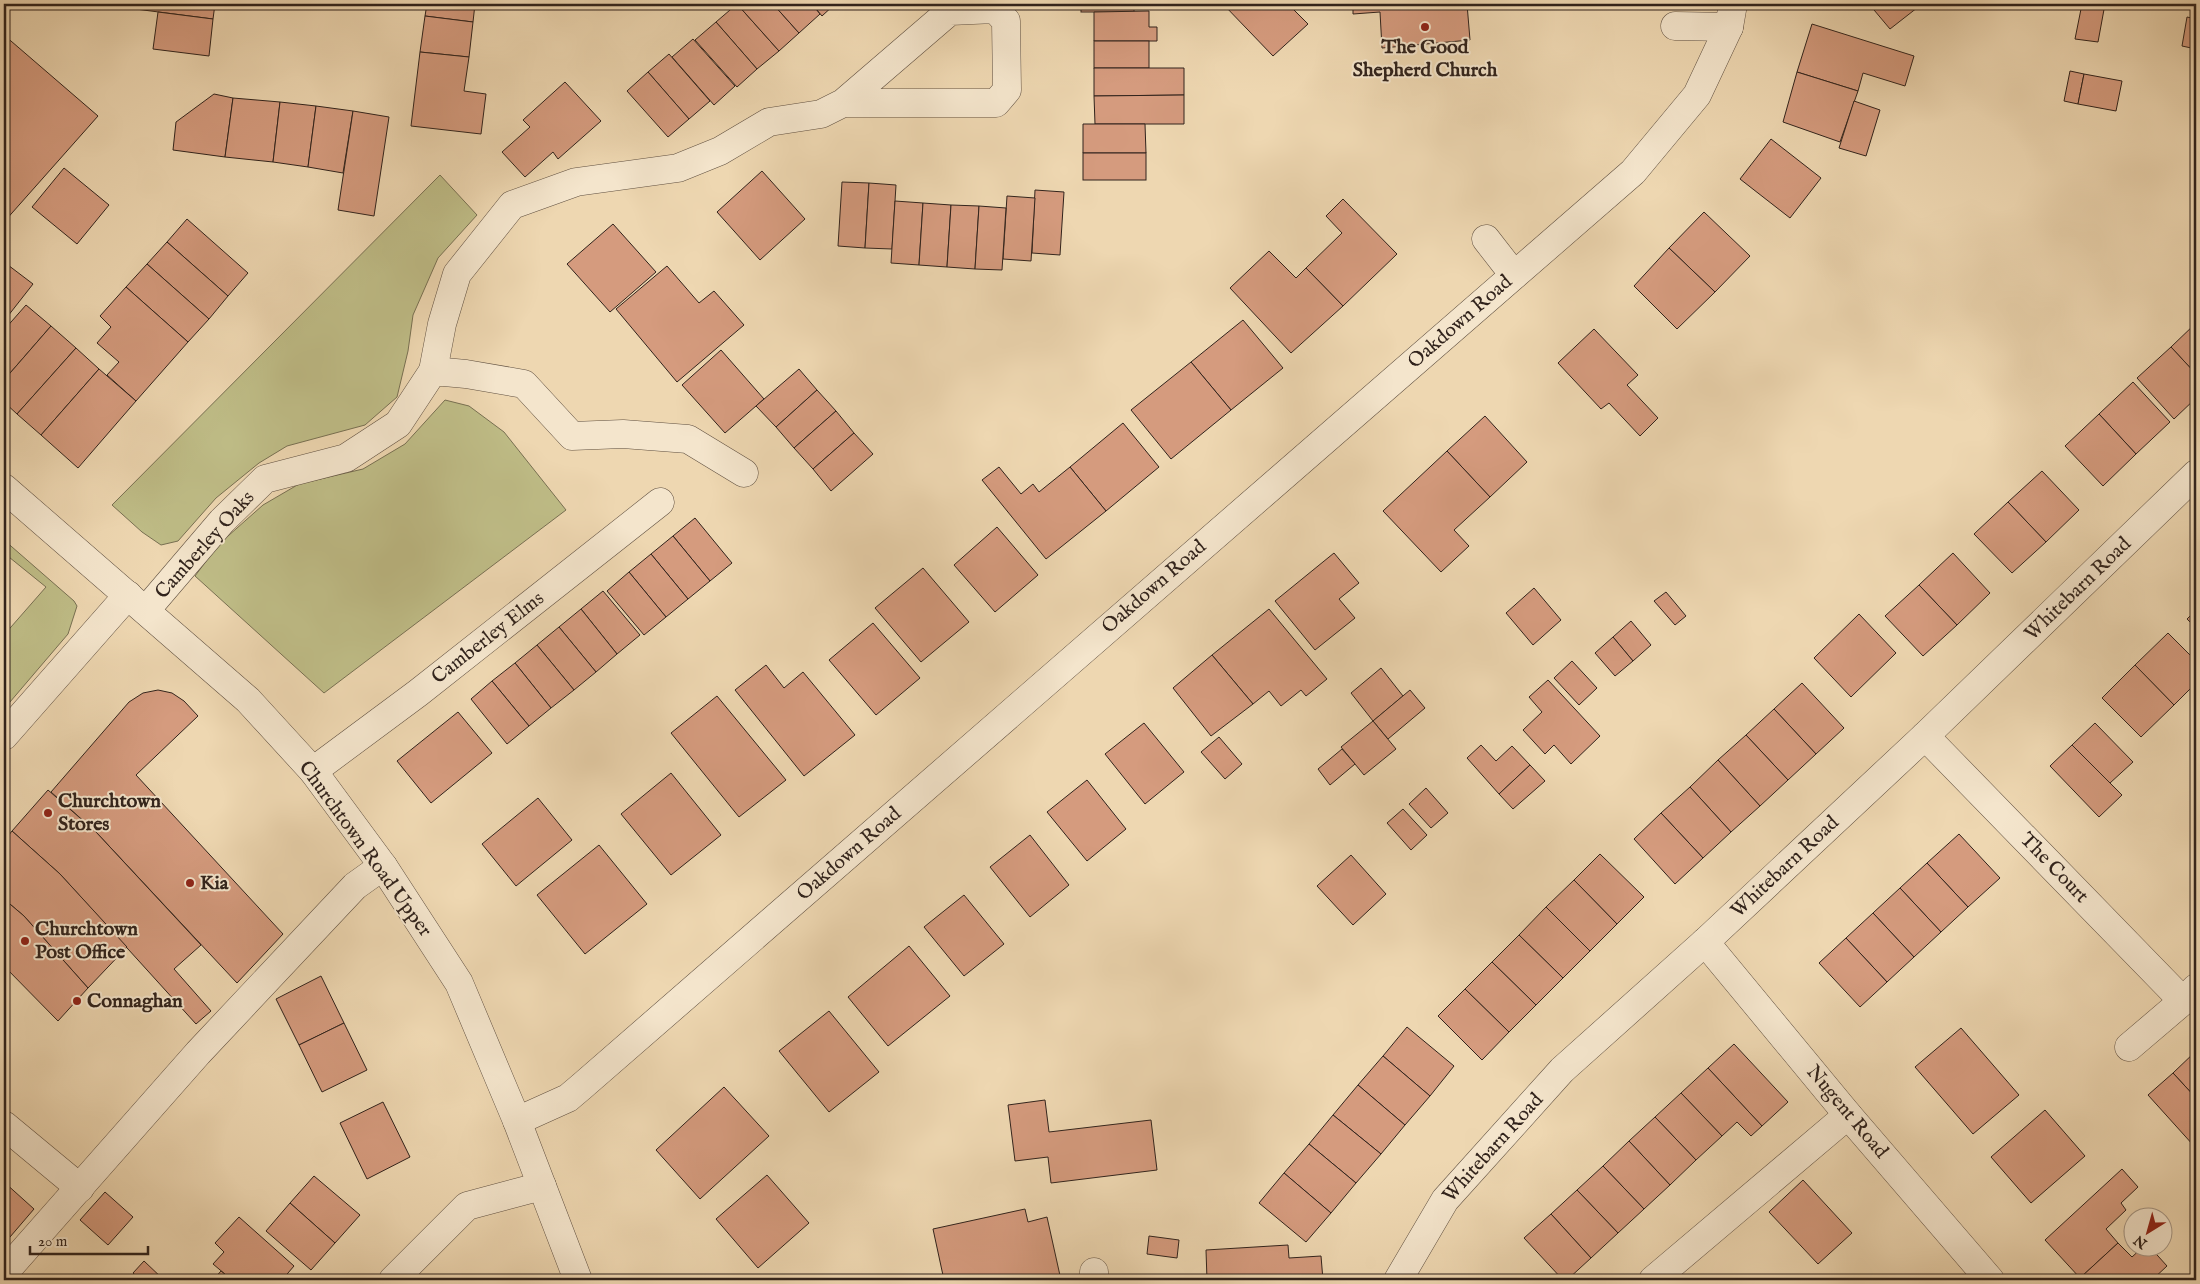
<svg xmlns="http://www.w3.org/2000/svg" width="2200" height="1284" font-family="'IM FELL English',serif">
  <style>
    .green { fill: #bfbd87; stroke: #787052 }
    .building { fill: #d59b7e; stroke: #31231c }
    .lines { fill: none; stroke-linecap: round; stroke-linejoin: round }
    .minor-casing { stroke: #605041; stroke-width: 29 }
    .minor { stroke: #f4e5cc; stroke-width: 28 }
    .poi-dot { fill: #8f2418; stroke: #f4e5cc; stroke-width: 2 }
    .labels { text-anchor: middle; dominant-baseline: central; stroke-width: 4; stroke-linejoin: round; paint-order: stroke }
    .poi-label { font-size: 20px; font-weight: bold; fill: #31231c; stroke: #f4e5cc; text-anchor: start }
    .street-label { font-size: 20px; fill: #31231c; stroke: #f4e5cc }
  </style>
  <rect width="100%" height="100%" fill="#eed7b1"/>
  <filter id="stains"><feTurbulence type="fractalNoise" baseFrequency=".004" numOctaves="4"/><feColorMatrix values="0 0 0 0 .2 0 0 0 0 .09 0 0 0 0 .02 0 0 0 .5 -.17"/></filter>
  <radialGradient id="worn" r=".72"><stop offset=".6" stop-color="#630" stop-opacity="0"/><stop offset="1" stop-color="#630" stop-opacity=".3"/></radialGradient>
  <g class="green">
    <polygon points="440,175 477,215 438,258 413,315 408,351 397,397 365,425 287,446 259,463 216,498 178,541 161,545 142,532 112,505"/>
    <polygon points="445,400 469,406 504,432 566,510 324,693 195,576 219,544 263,505 299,484 363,469 405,444"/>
    <polygon points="4,540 74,601 77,606 68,634 4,709 4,635 46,587 4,553"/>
  </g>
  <g class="building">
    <polygon points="121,4 215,4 213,19 120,7"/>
    <polygon points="427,4 475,4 473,22 425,16"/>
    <polygon points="737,4 779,51 757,69 716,22"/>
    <polygon points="737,4 773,4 799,33 779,51"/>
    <polygon points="773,4 812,4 820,14 799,33"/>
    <polygon points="812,4 835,4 822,16"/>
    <rect x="1081" y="4" width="53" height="8"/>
    <polygon points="1223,4 1288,4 1308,24 1273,56"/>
    <polygon points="1353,4 1467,4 1470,40 1382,48 1380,12 1353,14"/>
    <polygon points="1869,4 1922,4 1890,29"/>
    <polygon points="1988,4 2013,4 2013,8"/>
    <polygon points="2082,4 2105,4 2098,42 2075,39"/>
    <polygon points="1149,11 1149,27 1157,27 1157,41 1094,41 1094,12"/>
    <polygon points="158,12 213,19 209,56 153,49"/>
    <polygon points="425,16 473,22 469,57 420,52"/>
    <polygon points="2187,17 2196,19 2196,49 2182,46"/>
    <polygon points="716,22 757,69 737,87 695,40"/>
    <polygon points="1812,24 1914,56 1905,86 1863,73 1858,91 1797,72"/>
    <polygon points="4,35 98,116 4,222"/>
    <polygon points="693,39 735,86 714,105 672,57"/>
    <rect x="1094" y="41" width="55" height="27"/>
    <polygon points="420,52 469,57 464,91 486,94 481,134 411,126"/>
    <polygon points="669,54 710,101 689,119 648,72"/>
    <polygon points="1094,68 1184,68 1184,95 1094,96"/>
    <polygon points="2070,71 2084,74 2078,104 2064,101"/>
    <polygon points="648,72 689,119 668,137 627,91"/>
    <polygon points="1797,72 1858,91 1840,142 1783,122"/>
    <polygon points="2084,74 2122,81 2116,111 2078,104"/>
    <polygon points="565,82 601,121 558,159 553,152 525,177 502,152 530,127 523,120"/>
    <polygon points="214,94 233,98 225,157 173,150 176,122"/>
    <polygon points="1184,95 1184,124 1095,124 1094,96"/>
    <polygon points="233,98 280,102 273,162 225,157"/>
    <polygon points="1854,101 1880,110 1866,156 1839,148"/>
    <polygon points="280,102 316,106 308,167 273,162"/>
    <polygon points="316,106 353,111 343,173 308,167"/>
    <polygon points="353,111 389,117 374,216 338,210"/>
    <polygon points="1083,124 1145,124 1146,153 1083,153"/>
    <polygon points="1771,139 1821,178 1790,218 1740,179"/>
    <rect x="1083" y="153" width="63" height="27"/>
    <polygon points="64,168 109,205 77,244 32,207"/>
    <polygon points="762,171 805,219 760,260 717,212"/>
    <polygon points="842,182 869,183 865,248 838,246"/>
    <polygon points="869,183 896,185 892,249 865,248"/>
    <polygon points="1035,190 1064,192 1060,255 1032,253"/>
    <polygon points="1007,196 1035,198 1031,261 1003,259"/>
    <polygon points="1343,199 1397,254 1343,306 1306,268 1342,233 1326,216"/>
    <polygon points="895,201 923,203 919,265 891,263"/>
    <polygon points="923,203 951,205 947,267 919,265"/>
    <polygon points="951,205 979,206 975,269 947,267"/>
    <polygon points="979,206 1006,208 1002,270 975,269"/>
    <polygon points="1704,212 1750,256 1715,292 1669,248"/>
    <polygon points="187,219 248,273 228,296 167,242"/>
    <polygon points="613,224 656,272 610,312 567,264"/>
    <polygon points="167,242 228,296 209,319 147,264"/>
    <polygon points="1669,248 1715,292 1677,329 1634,286"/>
    <polygon points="1269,251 1296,278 1306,268 1343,306 1291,353 1230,288"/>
    <polygon points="4,262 33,284 4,321"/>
    <polygon points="147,264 209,319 188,342 126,287"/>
    <polygon points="667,266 699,303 714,291 744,325 677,382 616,309"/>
    <polygon points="126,287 188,342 136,401 107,375 119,362 97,343 111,327 100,316"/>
    <polygon points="26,305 51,326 4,380 4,330"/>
    <polygon points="1243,320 1283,368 1231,410 1191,362"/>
    <polygon points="2196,323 2196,374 2171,347"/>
    <polygon points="51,326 76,348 17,414 4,402 4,380"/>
    <polygon points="1594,329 1638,375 1627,385 1658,418 1640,436 1609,403 1601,409 1558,363"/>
    <polygon points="2171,347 2196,374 2196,398 2174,419 2137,378"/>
    <polygon points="76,348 99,369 41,435 17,414"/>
    <polygon points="721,350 764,399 725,433 682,385"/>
    <polygon points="1191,362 1231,410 1171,459 1131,410"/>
    <polygon points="99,369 136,401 78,468 41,435"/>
    <polygon points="799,369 817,390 776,427 756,406"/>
    <polygon points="2133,382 2170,422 2136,454 2099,414"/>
    <polygon points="817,390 836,411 794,448 776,427"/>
    <polygon points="836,411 854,433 813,469 794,448"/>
    <polygon points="2099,414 2136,454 2103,486 2065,446"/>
    <polygon points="1485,416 1527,462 1490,497 1447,451"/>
    <polygon points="1123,423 1159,467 1106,511 1070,467"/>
    <polygon points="854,433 873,454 831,491 813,469"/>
    <polygon points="1447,451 1490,497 1454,530 1469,546 1441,572 1383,511"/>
    <polygon points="999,467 1021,494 1033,484 1039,492 1070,467 1106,511 1046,559 982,480"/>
    <polygon points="2042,471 2079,510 2046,542 2008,502"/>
    <polygon points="2008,502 2046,542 2012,573 1974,534"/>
    <polygon points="695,518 732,563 710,581 673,536"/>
    <polygon points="997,527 1038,575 995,612 954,565"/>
    <polygon points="673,536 710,581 688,599 651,554"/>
    <polygon points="1334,553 1359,583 1339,599 1355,618 1315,650 1275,601"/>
    <polygon points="1953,553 1990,593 1957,625 1919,585"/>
    <polygon points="651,554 688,599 666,617 629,572"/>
    <polygon points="923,568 969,622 921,662 875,608"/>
    <polygon points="629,572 666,617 644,635 607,591"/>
    <polygon points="1919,585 1957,625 1923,656 1885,616"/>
    <polygon points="1534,588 1561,620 1533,645 1506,613"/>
    <polygon points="603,591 640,635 617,654 581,609"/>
    <polygon points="1666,592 1686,616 1675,625 1654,601"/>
    <polygon points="581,609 617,654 596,672 559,627"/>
    <polygon points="1269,609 1327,679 1306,696 1301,690 1281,706 1269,691 1253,704 1212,655"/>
    <polygon points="2196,610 2196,628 2187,619"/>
    <polygon points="1859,614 1896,653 1851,697 1814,658"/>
    <polygon points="1631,621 1651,645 1633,661 1613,637"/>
    <polygon points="873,623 920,678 876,715 829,660"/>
    <polygon points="559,627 596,672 574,690 537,645"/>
    <polygon points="2168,633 2196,661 2196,683 2174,705 2135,665"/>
    <polygon points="1613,637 1633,661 1615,676 1595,653"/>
    <polygon points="537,645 574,690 551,708 515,663"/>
    <polygon points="1212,655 1253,704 1211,736 1173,688"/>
    <polygon points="1572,661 1597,688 1579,705 1554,678"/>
    <polygon points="515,663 551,708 529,726 492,681"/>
    <polygon points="766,665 784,688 803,672 855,735 804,776 735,690"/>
    <polygon points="2135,665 2174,705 2141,737 2102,698"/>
    <polygon points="1381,668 1403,696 1373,721 1351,693"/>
    <polygon points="1548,680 1600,736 1571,764 1554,745 1545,754 1523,730 1542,712 1529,697"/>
    <polygon points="492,681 529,726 507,744 471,699"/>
    <polygon points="1802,683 1844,728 1816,754 1774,709"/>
    <polygon points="158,690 172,693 184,701 198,716 136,775 283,934 237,983 96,832 51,792 129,702 143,693"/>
    <polygon points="1410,690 1425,708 1388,739 1373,721"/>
    <polygon points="717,696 786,780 739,817 671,733"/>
    <polygon points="1774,709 1816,754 1788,780 1746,735"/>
    <polygon points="458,712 492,753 431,803 397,761"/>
    <polygon points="1373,721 1396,749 1364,775 1341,747"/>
    <polygon points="1144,723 1184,772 1145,804 1105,754"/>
    <polygon points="2095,723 2133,762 2110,783 2072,745"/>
    <polygon points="1746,735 1788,780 1760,806 1718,760"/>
    <polygon points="1219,737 1242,764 1225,779 1201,752"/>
    <polygon points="1481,745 1496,761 1512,746 1530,765 1499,794 1467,758"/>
    <polygon points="2072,745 2122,795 2099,817 2050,766"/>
    <polygon points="1342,749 1355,764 1330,785 1318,769"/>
    <polygon points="1718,760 1760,806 1731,832 1690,787"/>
    <polygon points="1530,765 1545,781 1513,809 1499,794"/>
    <polygon points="671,773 721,835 671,875 621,814"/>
    <polygon points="1087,780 1126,829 1087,861 1047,812"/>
    <polygon points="1690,787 1731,832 1703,858 1661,813"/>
    <polygon points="1426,788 1448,813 1431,828 1409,804"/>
    <polygon points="48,790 96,832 201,945 174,969 211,1011 196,1024 60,874 12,831"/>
    <polygon points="538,798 572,840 516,886 482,844"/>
    <polygon points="1403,809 1427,835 1411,850 1387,823"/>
    <polygon points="1661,813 1703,858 1675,884 1634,839"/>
    <polygon points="12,831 60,874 127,947 88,988 24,916 4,899 4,841"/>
    <polygon points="1959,834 2000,878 1968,907 1927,863"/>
    <polygon points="1030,835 1069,885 1030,917 990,867"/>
    <polygon points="599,845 647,904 585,954 537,895"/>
    <polygon points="1600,854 1644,897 1617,924 1574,880"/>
    <polygon points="1351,855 1386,894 1353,925 1317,886"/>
    <polygon points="1927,863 1968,907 1941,932 1900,888"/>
    <polygon points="1574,880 1617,924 1590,951 1546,907"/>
    <polygon points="1900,888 1941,932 1914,957 1873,913"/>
    <polygon points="964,895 1004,944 964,976 924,927"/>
    <polygon points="4,899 24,916 88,988 58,1021 4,966"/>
    <polygon points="1546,907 1590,951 1563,978 1519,935"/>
    <polygon points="1873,913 1914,957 1887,982 1846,938"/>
    <polygon points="1519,935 1563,978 1536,1005 1492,962"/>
    <polygon points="1846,938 1887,982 1860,1007 1819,963"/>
    <polygon points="909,946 950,996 888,1046 848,997"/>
    <polygon points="1492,962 1536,1005 1509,1032 1465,989"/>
    <polygon points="321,976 344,1023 299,1045 276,999"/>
    <polygon points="1465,989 1509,1032 1482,1060 1438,1016"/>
    <polygon points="829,1011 879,1072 829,1112 779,1051"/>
    <polygon points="344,1023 367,1070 322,1092 299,1045"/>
    <polygon points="1407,1027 1454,1066 1430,1096 1383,1056"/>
    <polygon points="1961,1028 2019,1095 1973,1134 1915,1067"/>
    <polygon points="1734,1044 1788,1102 1762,1126 1708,1068"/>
    <polygon points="2196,1051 2196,1098 2173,1073"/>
    <polygon points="1383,1056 1430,1096 1405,1125 1358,1085"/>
    <polygon points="1708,1068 1762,1126 1751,1136 1737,1122 1722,1136 1681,1093"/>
    <polygon points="2173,1073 2196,1098 2196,1144 2194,1146 2148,1095"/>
    <polygon points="1358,1085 1405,1125 1381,1154 1333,1115"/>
    <polygon points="724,1087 769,1136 700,1199 656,1150"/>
    <polygon points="1681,1093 1722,1136 1696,1160 1655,1117"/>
    <polygon points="1045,1100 1049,1132 1151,1120 1157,1170 1051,1183 1048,1157 1015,1161 1008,1105"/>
    <polygon points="383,1102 410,1157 367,1179 340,1123"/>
    <polygon points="2045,1110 2085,1156 2031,1203 1991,1157"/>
    <polygon points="1333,1115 1381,1154 1356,1183 1309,1144"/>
    <polygon points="1655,1117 1696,1160 1670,1185 1629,1141"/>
    <polygon points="1629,1141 1670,1185 1644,1209 1603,1166"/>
    <polygon points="1309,1144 1356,1183 1331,1213 1284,1173"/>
    <polygon points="1603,1166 1644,1209 1618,1233 1577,1190"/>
    <polygon points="2122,1169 2138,1187 2121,1203 2126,1210 2106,1229 2118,1243 2080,1278 2045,1240"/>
    <polygon points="1284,1173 1331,1213 1306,1242 1259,1203"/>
    <polygon points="767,1175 809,1223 758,1268 716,1219"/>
    <polygon points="314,1176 360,1215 335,1243 290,1203"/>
    <polygon points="1803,1180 1852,1233 1818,1264 1769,1212"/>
    <polygon points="4,1182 34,1209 4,1244"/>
    <polygon points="1577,1190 1618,1233 1591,1258 1551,1214"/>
    <polygon points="105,1192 133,1217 108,1245 80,1220"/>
    <polygon points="290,1203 335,1243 311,1270 266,1231"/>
    <polygon points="1025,1209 1028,1222 1047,1217 1061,1280 975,1280 974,1275 944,1280 933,1229"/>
    <polygon points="1551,1214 1591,1258 1567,1280 1563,1280 1524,1238"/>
    <polygon points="239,1217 294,1266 282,1280 232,1280 213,1264 224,1252 215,1243"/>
    <polygon points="1149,1236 1179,1240 1177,1258 1147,1254"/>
    <polygon points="2118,1243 2132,1257 2144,1246 2149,1246 2167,1266 2152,1280 2082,1280 2080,1278"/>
    <polygon points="1288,1245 1289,1258 1321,1256 1323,1280 1207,1280 1206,1250"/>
    <polygon points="144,1261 164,1280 141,1280 133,1273"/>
    <polygon points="221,1271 232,1280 213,1280"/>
  </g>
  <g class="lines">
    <g class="minor-casing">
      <g id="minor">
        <polyline points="1675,26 1729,27"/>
        <polyline points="1486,239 1514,275"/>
        <polyline points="433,371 442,324 457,274 512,205 576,182 678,168 720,151 769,122 821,114 843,103 950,11 995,9 1006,21 1007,90 996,103 843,103"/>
        <polyline points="4,488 248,700 313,771 383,866 459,983 517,1121 578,1280"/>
        <polyline points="146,610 222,521 265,479 346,458 398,424 433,371 466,374 524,384 572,436 623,434 688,439 744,473"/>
        <polyline points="4,736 128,595"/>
        <polyline points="1925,736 2183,1001 2196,988"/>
        <polyline points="313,771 418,693 660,502"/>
        <polyline points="1705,942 1848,1115 1990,1280"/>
        <polyline points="2129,1047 2183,1001"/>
        <polyline points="517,1121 568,1098 581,1087 1633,172 1697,95 1729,27 1733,4"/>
        <polyline points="4,1125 80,1188"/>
        <polyline points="4,1273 198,1053 355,886 383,866"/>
        <polyline points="393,1280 467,1206 542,1186"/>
        <polyline points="1094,1280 1094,1272"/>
        <polyline points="1398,1280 1445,1200 1562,1070 1705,942 1925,736 2196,474"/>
        <polyline points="1653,1280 1848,1115"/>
      </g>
    </g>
    <use href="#minor" class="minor"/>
  </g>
  <g class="poi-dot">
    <circle cx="1425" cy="27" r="5"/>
    <circle cx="48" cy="813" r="5"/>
    <circle cx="190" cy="883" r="5"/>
    <circle cx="25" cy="941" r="5"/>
    <circle cx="77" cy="1001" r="5"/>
  </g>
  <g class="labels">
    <g class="poi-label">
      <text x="1425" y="47" text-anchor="middle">The Good<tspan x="1425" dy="23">Shepherd Church</tspan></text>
      <text x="58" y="801">Churchtown<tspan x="58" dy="23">Stores</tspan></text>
      <text x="200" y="883">Kia</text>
      <text x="35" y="929">Churchtown<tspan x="35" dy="23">Post Office</tspan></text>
      <text x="87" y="1001">Connaghan</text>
    </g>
    <g class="street-label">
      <text transform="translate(1460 322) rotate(-41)">Oakdown Road</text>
      <text transform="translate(205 545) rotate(-48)">Camberley Oaks</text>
      <text transform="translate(1154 587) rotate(-41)">Oakdown Road</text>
      <text transform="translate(2078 589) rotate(-44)">Whitebarn Road</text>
      <text transform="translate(488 638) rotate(-38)">Camberley Elms</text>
      <text transform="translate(365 849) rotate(54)">Churchtown Road Upper</text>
      <text transform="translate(849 854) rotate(-41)">Oakdown Road</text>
      <text transform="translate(1785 867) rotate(-43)">Whitebarn Road</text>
      <text transform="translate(2054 868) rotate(46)">The Court</text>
      <text transform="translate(1847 1112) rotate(50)">Nugent Road</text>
      <text transform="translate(1493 1148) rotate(-48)">Whitebarn Road</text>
    </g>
  </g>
  <rect width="2200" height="1284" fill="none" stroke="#eed7b1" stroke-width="20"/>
  <rect x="5" y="5" width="2190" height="1274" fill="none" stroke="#31231c" stroke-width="2.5"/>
  <rect x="10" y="10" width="2180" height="1264" fill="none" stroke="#31231c"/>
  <g transform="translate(2148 1232) rotate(217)"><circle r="24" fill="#f4e5cc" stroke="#a69786"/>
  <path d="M0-4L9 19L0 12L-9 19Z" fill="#8f2418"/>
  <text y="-8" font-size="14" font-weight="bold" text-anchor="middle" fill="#31231c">N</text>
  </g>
  <path d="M30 1246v8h118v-8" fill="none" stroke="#31231c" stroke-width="2.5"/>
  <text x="38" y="1246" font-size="15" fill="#31231c" stroke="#f4e5cc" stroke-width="4" paint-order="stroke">20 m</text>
  <rect width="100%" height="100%" filter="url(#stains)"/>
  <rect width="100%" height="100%" fill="url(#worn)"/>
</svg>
